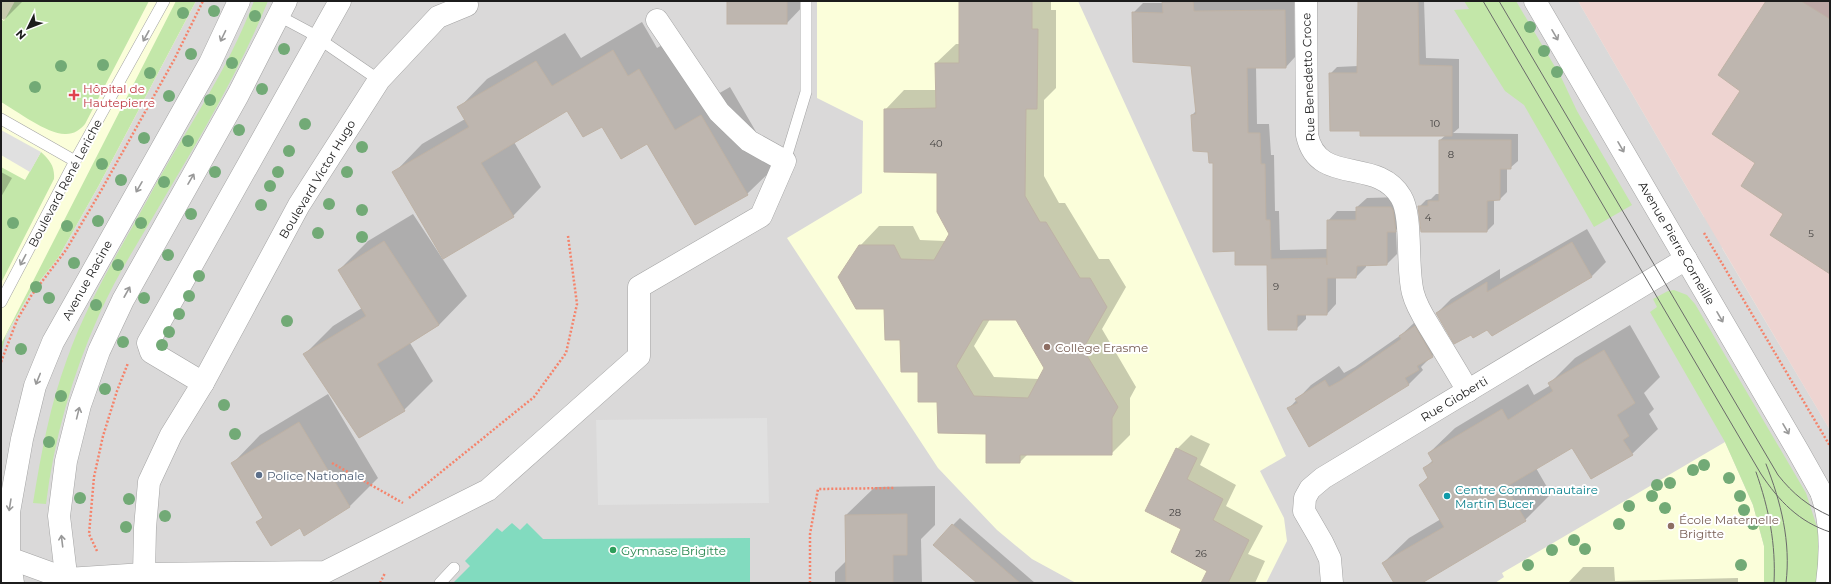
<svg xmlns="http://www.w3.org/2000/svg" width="1831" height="584" font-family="Montserrat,sans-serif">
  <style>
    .residential { fill: #dad9d9 }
    .commercial { fill: #eed4d1 }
    .education { fill: #fbfeda }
    .grass { fill: #c3e7a9 }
    .pitch { fill: #82dbbf }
    .parking { fill: #e0e0e0 }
    .shadow { fill: #0003; fill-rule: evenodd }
    .building { fill: #beb6af; stroke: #beb2a5; fill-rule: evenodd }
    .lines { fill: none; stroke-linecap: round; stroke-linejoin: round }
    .service-casing { stroke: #a3a3a3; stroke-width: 12 }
    .minor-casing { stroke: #a3a3a3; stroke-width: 23 }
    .tertiary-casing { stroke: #a3a3a3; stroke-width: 23 }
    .path { stroke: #f5836b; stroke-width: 2.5; stroke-dasharray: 2 2; stroke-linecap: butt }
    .service { stroke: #fff; stroke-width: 11 }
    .minor { stroke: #fff; stroke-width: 22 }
    .tertiary { stroke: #fff; stroke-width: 22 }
    .tram { stroke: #6a6a6a; stroke-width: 1 }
    .tree { fill: #72aa76 }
    .oneway { stroke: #999 }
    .health-dot { fill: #e0444e; stroke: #fff; stroke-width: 1.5 }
    .education-dot { fill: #8d6e63; stroke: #fff; stroke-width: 1.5 }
    .service-dot { fill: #5c6f8a; stroke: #fff; stroke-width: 1.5 }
    .culture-dot { fill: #0f9aa8; stroke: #fff; stroke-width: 1.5 }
    .leisure-dot { fill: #2e9e5b; stroke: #fff; stroke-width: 1.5 }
    .labels { text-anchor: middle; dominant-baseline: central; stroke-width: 4; stroke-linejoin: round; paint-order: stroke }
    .number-label { font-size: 10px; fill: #444241 }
    .street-label { font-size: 12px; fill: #1c1c1c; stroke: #fff }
    .health-label { font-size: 12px; fill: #be3a42; stroke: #fff; text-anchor: start }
    .education-label { font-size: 12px; fill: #785e54; stroke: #fff; text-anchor: start }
    .service-label { font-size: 12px; fill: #4e5e75; stroke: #fff; text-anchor: start }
    .culture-label { font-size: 12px; fill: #0d838f; stroke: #fff; text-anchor: start }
    .leisure-label { font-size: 12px; fill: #27864d; stroke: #fff; text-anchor: start }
  </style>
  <rect width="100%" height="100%" fill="#edeae2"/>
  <polygon class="residential" points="1,1 57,258 98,187 196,1 1578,1 1704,217 1830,1 1722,248 1830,430 1830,583 1,583"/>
  <polygon class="commercial" points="1578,1 1830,1 1830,430 1714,234"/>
  <g class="education">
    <polygon points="1,1 196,1 98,187 58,258 30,293 1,344"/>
    <polygon points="817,1 1078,1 1286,456 1260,471 1284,518 1287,541 1266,583 1076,583 1032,559 997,530 938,468 787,238 862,193 863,121 817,98"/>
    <polygon points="1725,442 1753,505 1764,546 1764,583 1495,583 1504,577 1502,573"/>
  </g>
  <g class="grass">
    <path d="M15,1h134l-64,123c-5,6 -11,10 -19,10 -18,1 -49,-23 -65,-32v-83l3,2z"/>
    <polygon points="176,1 196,1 98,187 58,258 30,293 6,335 1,354 1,344"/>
    <path d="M254,1h14c-31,76 -74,146 -115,216 -19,32 -39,64 -54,98 -27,60 -45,124 -53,189l-13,-1c8,-49 17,-98 34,-144 20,-57 53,-109 82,-162 35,-65 79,-126 105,-196z"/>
    <polygon points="1464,1 1516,1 1561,77 1577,111 1632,205 1594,227 1524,105 1505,91 1454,10 1469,9"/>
    <path d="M41,152c9,8 14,15 13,27l-53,104v-116l24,13z"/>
    <polygon points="1674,290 1687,295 1695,304 1806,493 1817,527 1820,544 1818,583 1764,583 1764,546 1753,505 1725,442 1650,312 1657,307 1653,299 1668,291"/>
  </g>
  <polygon class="pitch" points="512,523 520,530 527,523 543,539 750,538 750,583 453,583 470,566 465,561 497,528 502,532"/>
  <g class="parking">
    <polygon points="1,130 41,152 30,172 1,155"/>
    <polygon points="767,418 769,503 598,505 596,420"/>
  </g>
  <g class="shadow">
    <polygon points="1,1 23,1 4,20 1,18"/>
    <polygon points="728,1 808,1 787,23"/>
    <path d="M960,1h91v9h5v78l-12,12v76l15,27h6l34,56h10l17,28 -24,42 34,58 -6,11v37l-19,19h-83l-8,8 -33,-29 -49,-32 -37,-62 -16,-31 -25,-62 19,-20h34l7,14 26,1 4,-7 -12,-62 -53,-62 19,-20h32v-27l20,-19h4zM990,319h27l28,49 -6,11 -45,-2 -20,-31z"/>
    <polygon points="1163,1 1294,1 1295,57 1286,67 1256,67 1257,124 1269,124 1271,155 1274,155 1275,211 1279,211 1280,250 1328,249 1328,221 1337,211 1357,211 1357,207 1367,198 1401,197 1405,221 1396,230 1397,254 1387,264 1366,265 1366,267 1356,277 1336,277 1336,304 1327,314 1306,314 1306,319 1296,329 1268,264 1236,250 1214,162 1192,115 1196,111 1192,65 1133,13 1143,3 1163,3"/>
    <polygon points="1359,1 1424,1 1426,58 1459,59 1459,128 1453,133 1518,134 1518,161 1510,168 1507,168 1507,192 1500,199 1494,199 1494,224 1487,231 1419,207 1426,200 1431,199 1436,194 1440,194 1440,140 1446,135 1361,130 1330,74 1337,67 1358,66"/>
    <polygon points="1767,1 1830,1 1830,273 1785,214 1756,163 1741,90"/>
    <polygon points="642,22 657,48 667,42 704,102 730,87 776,166 747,194 647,143 567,110 514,142 541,187 513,216 394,173 422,144 465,119 459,108 487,79 565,33 581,58"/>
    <polygon points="1,172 12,178 1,197"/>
    <polygon points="413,214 467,296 439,325 410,343 433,381 404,410 304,355 333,326 362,308 339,270 368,241"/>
    <polygon points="1587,229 1606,262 1592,276 1492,335 1488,328 1437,313 1451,299 1500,269 1500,279"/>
    <polygon points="1415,322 1446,342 1421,367 1423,370 1408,385 1289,408 1311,385 1339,366 1344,373 1355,367 1401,335"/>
    <polygon points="1630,325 1660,377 1644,393 1654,409 1649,414 1658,429 1632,454 1572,446 1536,468 1551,494 1525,520 1420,583 1395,583 1383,563 1409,538 1441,519 1420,485 1429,476 1425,468 1433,460 1429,453 1455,428 1528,384 1534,395 1551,385 1550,383 1575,358"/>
    <polygon points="328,394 378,478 350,506 304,534 301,527 257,523 263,517 232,464 260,435"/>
    <polygon points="1191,435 1210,444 1200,465 1236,485 1226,506 1263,526 1248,554 1265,561 1255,583 1205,583 1208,570 1182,529 1177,449"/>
    <polygon points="935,486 935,525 921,539 922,583 835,583 835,572 847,560 846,515 875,487"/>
    <polygon points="960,518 1035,583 979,583 953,525"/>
    <polygon points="1583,567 1614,567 1615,581 1738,578 1738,583 1568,583"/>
  </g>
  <g class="building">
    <rect x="727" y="1" width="60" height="23"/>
    <path d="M959,1h73v28h6l-1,80h-11l-1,87 15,26h6l34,56h10l17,29 -24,42 35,58 -6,11v37h-92v8h-34v-29l-48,-1 -1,-31h-19v-30h-17l-1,-32h-15l-1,-31h-28l-18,-32 21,-32h35l7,14 33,1 15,-26 -12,-22v-39l-53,-1v-63l52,-1 -1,-45h24zM983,320h33l28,48 -16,30 -54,-2 -18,-30z"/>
    <polygon points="1162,1 1193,1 1194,11 1285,10 1286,68 1247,68 1248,133 1260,133 1261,164 1265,164 1266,220 1270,220 1271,259 1326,258 1327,265 1327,220 1356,220 1356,207 1391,207 1393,210 1396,232 1387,232 1387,265 1357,266 1356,278 1327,278 1327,315 1297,315 1297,330 1268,330 1267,265 1235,265 1235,251 1213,252 1213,163 1209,163 1208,152 1193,151 1191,115 1196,114 1191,66 1133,62 1132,12 1163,13"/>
    <polygon points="1358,1 1418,1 1419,65 1452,66 1452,136 1360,136 1360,131 1330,131 1329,73 1357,73"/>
    <polygon points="1766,1 1801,1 1830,19 1830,274 1770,235 1783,214 1741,186 1755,163 1712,134 1740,91 1718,75"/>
    <polygon points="613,50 628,76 639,69 675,130 701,115 748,195 695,225 647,144 621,159 602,127 583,137 567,111 481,163 514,217 443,259 392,172 469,127 457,107 536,61 552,86"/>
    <polygon points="1439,140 1511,140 1511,169 1500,169 1500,200 1487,201 1487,232 1421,232 1418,206 1428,206 1428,201 1439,201"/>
    <polygon points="384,241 439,325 377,364 405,411 359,438 303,354 366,316 338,270"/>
    <polygon points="1572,242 1592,277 1492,336 1487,330 1473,338 1471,335 1454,344 1436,313 1487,282 1487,292"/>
    <polygon points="1415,326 1433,357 1417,366 1419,370 1405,378 1409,385 1309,447 1287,408 1298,403 1295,399 1325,380 1329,387 1340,381 1401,339 1399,336"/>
    <polygon points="1604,350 1635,403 1617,415 1629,436 1623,440 1633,455 1591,479 1572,448 1506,487 1526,521 1422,583 1394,583 1382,563 1444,527 1419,485 1428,478 1423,468 1433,462 1428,453 1502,409 1508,420 1553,391 1548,383"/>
    <polygon points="299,422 350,507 304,536 300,528 271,546 256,522 263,518 231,463"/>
    <polygon points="1176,448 1197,458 1187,479 1223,499 1213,520 1249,540 1228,583 1201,583 1207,571 1171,552 1181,529 1145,511"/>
    <polygon points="907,514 907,555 893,555 893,583 846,583 845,515"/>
    <polygon points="952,524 1020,583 977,583 933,545"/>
  </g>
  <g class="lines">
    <g class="service-casing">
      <g id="service">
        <polyline points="279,16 309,32 379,80"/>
        <polyline points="1,119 75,161"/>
        <polyline points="785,161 806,92 806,1"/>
        <polyline points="1,302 75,161 164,1"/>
        <polyline points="440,583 454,568"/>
      </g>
    </g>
    <g class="minor-casing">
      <g id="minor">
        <path d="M1306,1l1,134c11,52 70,21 94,62 12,20 5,70 12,96 4,16 14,29 22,43 11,18 22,36 33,55"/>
        <polyline points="203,383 151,352 148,343 340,1"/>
        <polyline points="144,574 145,528 149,482 171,435 203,383 299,205 379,80 438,17 467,5"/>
        <polyline points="67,579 144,574 325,572 488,490 639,356 639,287 761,216 785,161 749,141 719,112 657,20"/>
        <polyline points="1332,583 1330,559 1322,542 1304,511 1305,498 1310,489 1323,478 1686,259"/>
      </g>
    </g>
    <g class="tertiary-casing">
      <g id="tertiary">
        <polyline points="1535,1 1798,451 1830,508"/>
        <path d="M1822,495c9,27 9,59 5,88"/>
        <polyline points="1,558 9,558 67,579"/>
        <polyline points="13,583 9,558 9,512 22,439 35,386 53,342 210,63 239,1"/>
        <polyline points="67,583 59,516 66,461 80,405 99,351 123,300 238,95 286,1"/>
      </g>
    </g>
    <g class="path">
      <polyline points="1704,233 1830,446"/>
      <polyline points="1,362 17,320 31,296 66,250 102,189 174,60 203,1"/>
      <polyline points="332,463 403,503"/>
      <polyline points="409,498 534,397 566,353 577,304 568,236"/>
      <polyline points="97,551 89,534 94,477 103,436 117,391 128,363"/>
      <polyline points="380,583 385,573"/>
      <polyline points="810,583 810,534 818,489 894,488"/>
    </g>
    <use href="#service" class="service"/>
    <use href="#minor" class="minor"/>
    <use href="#tertiary" class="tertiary"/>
    <g class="tram">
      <path d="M1483,1l278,473c18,27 38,48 69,58"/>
      <path d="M1499,1l279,474c15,19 30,31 52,41"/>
      <path d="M1766,464c15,38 25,78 20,119"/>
      <path d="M1756,472c13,37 20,72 18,111"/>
    </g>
  </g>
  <g class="tree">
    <circle cx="214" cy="11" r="6"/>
    <circle cx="183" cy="13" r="6"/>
    <circle cx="255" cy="16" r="6"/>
    <circle cx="1530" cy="27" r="6"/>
    <circle cx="284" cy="49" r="6"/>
    <circle cx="1544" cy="51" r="6"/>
    <circle cx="191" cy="54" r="6"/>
    <circle cx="232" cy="63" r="6"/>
    <circle cx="103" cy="65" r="6"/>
    <circle cx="61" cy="66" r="6"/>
    <circle cx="1557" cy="72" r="6"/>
    <circle cx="150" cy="73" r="6"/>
    <circle cx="35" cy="87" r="6"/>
    <circle cx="262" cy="89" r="6"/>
    <circle cx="169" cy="96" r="6"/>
    <circle cx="210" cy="100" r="6"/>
    <circle cx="305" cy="124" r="6"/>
    <circle cx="239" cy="130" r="6"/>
    <circle cx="144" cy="138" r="6"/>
    <circle cx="188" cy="141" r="6"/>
    <circle cx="362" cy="147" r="6"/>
    <circle cx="289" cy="151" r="6"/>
    <circle cx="102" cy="164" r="6"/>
    <circle cx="215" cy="172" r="6"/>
    <circle cx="278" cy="172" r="6"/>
    <circle cx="347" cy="172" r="6"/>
    <circle cx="121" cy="180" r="6"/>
    <circle cx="164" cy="182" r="6"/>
    <circle cx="270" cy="186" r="6"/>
    <circle cx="329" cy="204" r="6"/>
    <circle cx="261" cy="205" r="6"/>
    <circle cx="362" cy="210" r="6"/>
    <circle cx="191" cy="214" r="6"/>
    <circle cx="98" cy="221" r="6"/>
    <circle cx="13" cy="223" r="6"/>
    <circle cx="141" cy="223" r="6"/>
    <circle cx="67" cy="226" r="6"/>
    <circle cx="318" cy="233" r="6"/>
    <circle cx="362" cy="237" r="6"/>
    <circle cx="168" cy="255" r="6"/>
    <circle cx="74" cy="263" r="6"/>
    <circle cx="118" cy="265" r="6"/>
    <circle cx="199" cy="276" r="6"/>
    <circle cx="36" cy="287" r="6"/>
    <circle cx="189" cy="296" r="6"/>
    <circle cx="49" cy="298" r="6"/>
    <circle cx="144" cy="298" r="6"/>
    <circle cx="96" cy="305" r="6"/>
    <circle cx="179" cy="314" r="6"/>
    <circle cx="287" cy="321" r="6"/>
    <circle cx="169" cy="332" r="6"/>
    <circle cx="123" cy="342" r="6"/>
    <circle cx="162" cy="345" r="6"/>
    <circle cx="21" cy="349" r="6"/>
    <circle cx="105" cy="389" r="6"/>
    <circle cx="61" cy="396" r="6"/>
    <circle cx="224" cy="405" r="6"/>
    <circle cx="235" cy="434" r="6"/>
    <circle cx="49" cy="442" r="6"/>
    <circle cx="1704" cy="465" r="6"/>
    <circle cx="1693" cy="470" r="6"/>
    <circle cx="1729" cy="478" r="6"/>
    <circle cx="1670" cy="483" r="6"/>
    <circle cx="1657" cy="485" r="6"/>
    <circle cx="1652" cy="496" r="6"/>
    <circle cx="1740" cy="496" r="6"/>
    <circle cx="80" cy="498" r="6"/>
    <circle cx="129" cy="499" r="6"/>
    <circle cx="1629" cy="506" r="6"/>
    <circle cx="1665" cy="508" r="6"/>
    <circle cx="1744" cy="510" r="6"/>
    <circle cx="165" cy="516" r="6"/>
    <circle cx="1619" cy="524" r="6"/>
    <circle cx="1753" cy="524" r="6"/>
    <circle cx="126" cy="527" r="6"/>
    <circle cx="1574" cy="540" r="6"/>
    <circle cx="1585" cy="549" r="6"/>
    <circle cx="1552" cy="550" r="6"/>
    <circle cx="1528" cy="565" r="6"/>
    <circle cx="1741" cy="565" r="6"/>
  </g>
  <defs><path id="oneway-shaft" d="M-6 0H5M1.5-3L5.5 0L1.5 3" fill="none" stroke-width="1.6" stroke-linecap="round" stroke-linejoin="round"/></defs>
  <g class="oneway">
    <use href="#oneway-shaft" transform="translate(1555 35) rotate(60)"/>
    <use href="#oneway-shaft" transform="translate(146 36) rotate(119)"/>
    <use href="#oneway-shaft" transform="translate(223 36) rotate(116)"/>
    <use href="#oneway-shaft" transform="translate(1621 147) rotate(60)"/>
    <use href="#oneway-shaft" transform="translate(191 179) rotate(-60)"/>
    <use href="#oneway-shaft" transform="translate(139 187) rotate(120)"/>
    <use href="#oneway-shaft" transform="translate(23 260) rotate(118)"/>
    <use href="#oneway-shaft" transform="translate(127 292) rotate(-61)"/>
    <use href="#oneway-shaft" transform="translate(1720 317) rotate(60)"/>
    <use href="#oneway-shaft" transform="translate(38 379) rotate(112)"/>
    <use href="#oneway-shaft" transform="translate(78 413) rotate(-76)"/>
    <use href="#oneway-shaft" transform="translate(1786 429) rotate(60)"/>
    <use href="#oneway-shaft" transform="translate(10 505) rotate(99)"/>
    <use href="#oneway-shaft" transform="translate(62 541) rotate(-97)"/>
  </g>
  <path class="health-dot" d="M72 89h4v4h4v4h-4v4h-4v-4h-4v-4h4z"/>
  <g class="education-dot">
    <circle cx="1047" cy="347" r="4"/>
    <circle cx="1671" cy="526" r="4"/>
  </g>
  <circle class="service-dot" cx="259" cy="475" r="4"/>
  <circle class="culture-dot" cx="1447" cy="496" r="4"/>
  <circle class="leisure-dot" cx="613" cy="550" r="4"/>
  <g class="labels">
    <g class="number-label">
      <text x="1435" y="123">10</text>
      <text x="936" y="143">40</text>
      <text x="1451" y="154">8</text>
      <text x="1428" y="217">4</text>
      <text x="1811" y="233">5</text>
      <text x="1276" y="286">9</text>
      <text x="1175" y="512">28</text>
      <text x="1201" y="553">26</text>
    </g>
    <g class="street-label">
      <text transform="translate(1308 77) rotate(-92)">Rue Benedetto Croce</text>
      <text transform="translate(317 179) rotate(-59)">Boulevard Victor Hugo</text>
      <text transform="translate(65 183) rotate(-62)">Boulevard René Leriche</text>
      <text transform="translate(1677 243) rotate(60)">Avenue Pierre Corneille</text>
      <text transform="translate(87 280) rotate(-61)">Avenue Racine</text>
      <text transform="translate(1454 399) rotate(-31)">Rue Gioberti</text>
    </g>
    <g class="health-label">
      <text x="83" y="88">Hôpital de<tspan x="83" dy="14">Hautepierre</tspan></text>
    </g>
    <g class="education-label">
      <text x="1055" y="347">Collège Erasme</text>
      <text x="1679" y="519">École Maternelle<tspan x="1679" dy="14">Brigitte</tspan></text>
    </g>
    <g class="service-label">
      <text x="267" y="475">Police Nationale</text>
    </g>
    <g class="culture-label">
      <text x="1455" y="489">Centre Communautaire<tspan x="1455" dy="14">Martin Bucer</tspan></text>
    </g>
    <g class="leisure-label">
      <text x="621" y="550">Gymnase Brigitte</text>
    </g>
  </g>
  <rect width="1831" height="584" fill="none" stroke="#1c1c1c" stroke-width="4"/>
  <g transform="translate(28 28) rotate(227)" stroke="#ffffff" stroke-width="3" paint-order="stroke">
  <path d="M0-3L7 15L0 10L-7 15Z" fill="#1c1c1c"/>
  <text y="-6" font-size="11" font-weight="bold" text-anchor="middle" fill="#1c1c1c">N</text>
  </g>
</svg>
